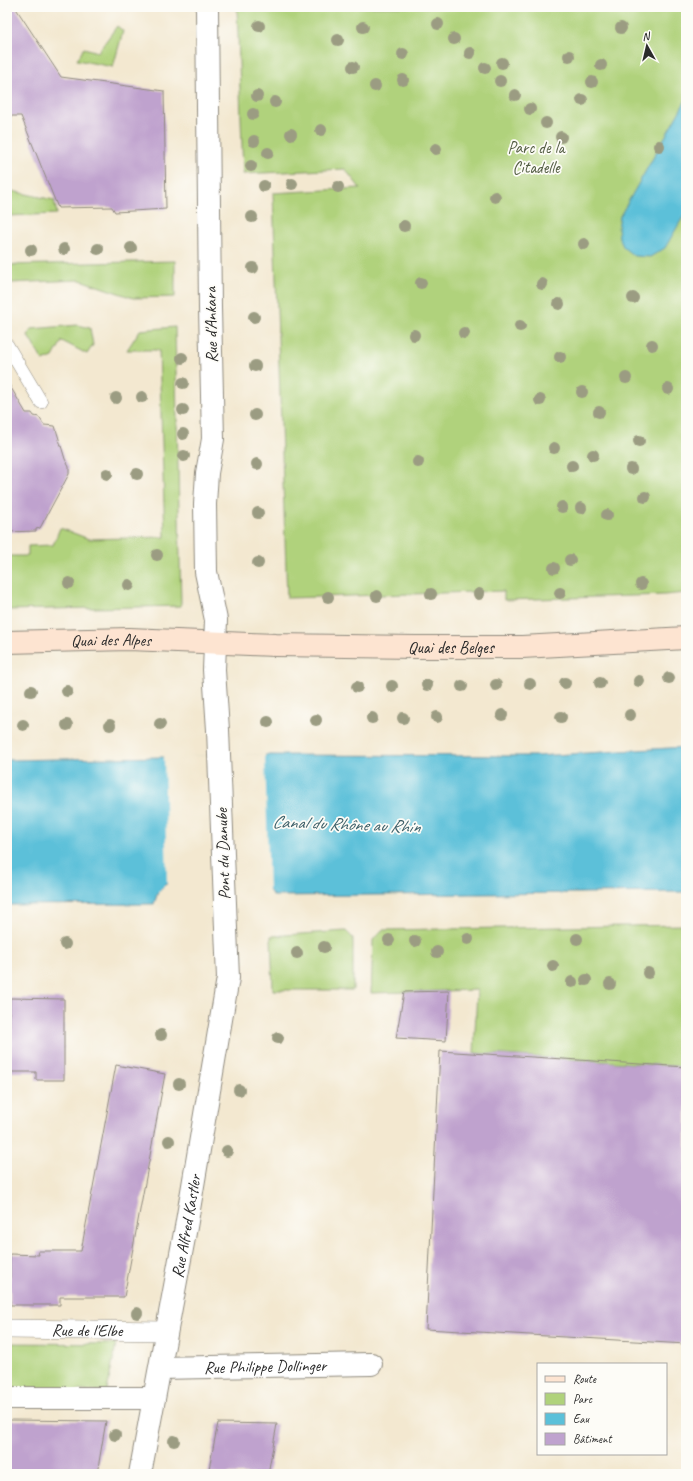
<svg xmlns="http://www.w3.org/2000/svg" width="693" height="1481" font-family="Caveat,sans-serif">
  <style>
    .green { fill: #b0d27b; stroke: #6e7e53 }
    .water { fill: #5bc0d9; stroke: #437682 }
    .pier { fill: #f3e8d0 }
    .building { fill: #bfa2ce }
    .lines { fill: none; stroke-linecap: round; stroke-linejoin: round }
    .service-casing { stroke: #8f8a7e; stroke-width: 14 }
    .pedestrian-casing { stroke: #8f8a7e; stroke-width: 20 }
    .minor-casing { stroke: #8f8a7e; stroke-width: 24 }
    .tertiary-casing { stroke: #8f8a7e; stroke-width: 24 }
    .secondary-casing { stroke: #8f8a7e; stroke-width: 24 }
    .service { stroke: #fff; stroke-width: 13 }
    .pedestrian { stroke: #fff; stroke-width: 19 }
    .minor { stroke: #fff; stroke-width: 22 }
    .tertiary { stroke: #fff; stroke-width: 22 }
    .secondary { stroke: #fde4d1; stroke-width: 22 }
    .tree { fill: #9b9c82 }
    .labels { text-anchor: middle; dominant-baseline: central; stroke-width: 3.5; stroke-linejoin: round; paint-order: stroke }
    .park-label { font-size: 17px; fill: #535d43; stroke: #fdfcf7 }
    .street-label { font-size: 17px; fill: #2b2b2b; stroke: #fdfcf7 }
    .water-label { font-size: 18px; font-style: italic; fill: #3c5f68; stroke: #fdfcf7 }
  </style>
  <rect width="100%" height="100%" fill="#fdfcf7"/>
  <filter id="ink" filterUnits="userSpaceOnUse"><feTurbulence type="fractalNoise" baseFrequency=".025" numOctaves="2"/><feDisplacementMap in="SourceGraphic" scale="8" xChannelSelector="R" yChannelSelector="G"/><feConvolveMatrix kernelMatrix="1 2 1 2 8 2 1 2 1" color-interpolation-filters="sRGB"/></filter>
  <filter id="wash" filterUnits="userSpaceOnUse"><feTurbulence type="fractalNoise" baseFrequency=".012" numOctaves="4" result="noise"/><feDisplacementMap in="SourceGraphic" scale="16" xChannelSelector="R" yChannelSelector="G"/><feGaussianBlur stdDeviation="0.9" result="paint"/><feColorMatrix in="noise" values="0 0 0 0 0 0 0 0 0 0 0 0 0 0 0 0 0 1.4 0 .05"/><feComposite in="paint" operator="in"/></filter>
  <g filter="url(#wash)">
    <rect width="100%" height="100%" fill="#f3e8d0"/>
    <g class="green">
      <polygon points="237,7 686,7 686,593 664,595 504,600 504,591 287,598 273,193 360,188 345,169 243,174"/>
      <polygon points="117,26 123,31 113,67 77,60 84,48 98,52"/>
      <polygon points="7,190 54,200 57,214 7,216"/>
      <polygon points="175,261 175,297 133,298 80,280 10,283 7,284 7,265"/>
      <polygon points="78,325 90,328 93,345 87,354 62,341 53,357 43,361 28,336 31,329"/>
      <polygon points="175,327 181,606 7,610 7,556 28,556 28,546 53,545 60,528 89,539 165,537 159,350 127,350 140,330"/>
      <polygon points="686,925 686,1067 474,1053 477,990 371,993 373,940 382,930"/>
      <polygon points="346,931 353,938 353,990 273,990 271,936"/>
      <polygon points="7,1343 116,1344 107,1391 7,1390"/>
    </g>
    <g class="water">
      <polygon points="686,100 686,212 665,248 650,257 634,256 624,248 619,238 618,228 620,216"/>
      <polygon points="686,747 686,892 273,896 266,886 166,884 158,892 154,904 7,905 7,760 267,755 537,756"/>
    </g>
    <polygon class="pier" points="265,754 269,891 273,898 265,888 167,886 164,756"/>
    <g id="blocks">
      <g class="building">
        <polygon points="7,7 15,7 61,77 164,91 166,209 115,212 112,207 58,208 21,116 7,116"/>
        <polygon points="7,381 26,413 32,413 34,416 39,417 44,425 55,426 65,459 69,467 69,474 40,528 36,529 36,531 7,532"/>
        <polygon points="449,991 446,1041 396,1038 404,992"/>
        <polygon points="10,998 64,999 64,1080 36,1080 36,1072 9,1072"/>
        <polygon points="440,1051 686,1067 686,1344 426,1329"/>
        <polygon points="116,1065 165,1074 124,1297 60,1297 60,1305 10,1305 10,1254 39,1255 38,1251 81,1251"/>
        <polygon points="7,1420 106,1421 97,1474 7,1474"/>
        <polygon points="218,1423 277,1424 268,1474 208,1474"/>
      </g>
    </g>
  </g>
  <g filter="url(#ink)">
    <use href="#blocks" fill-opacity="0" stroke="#8f8a7e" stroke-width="1"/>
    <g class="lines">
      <g class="service-casing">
        <polyline id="service" points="7,345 41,402"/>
      </g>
      <g class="pedestrian-casing">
        <g id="pedestrian">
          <path id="s1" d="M7,1329l160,2"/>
        </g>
      </g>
      <g class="minor-casing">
        <g id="minor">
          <path id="s2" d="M160,1368l211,-4"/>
          <polyline points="7,1398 154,1398"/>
        </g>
      </g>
      <g class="tertiary-casing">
        <g id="tertiary">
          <path id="s3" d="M140,1474l46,-247 42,-249 -10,-248 -4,-60 2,-50 -10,-48 -1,-68 2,-31 6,-34 -3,-131 -3,-301"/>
        </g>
      </g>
      <g class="secondary-casing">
        <g id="secondary">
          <path id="s4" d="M7,642l122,-3 147,6 139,2h107l164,-9"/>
        </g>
      </g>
      <use href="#service" class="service"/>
      <use href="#pedestrian" class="pedestrian"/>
      <use href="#minor" class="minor"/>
      <use href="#tertiary" class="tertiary"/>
      <use href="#secondary" class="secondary"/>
    </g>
    <g class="tree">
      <circle cx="438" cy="24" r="6"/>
      <circle cx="259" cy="26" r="6"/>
      <circle cx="363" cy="27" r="6"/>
      <circle cx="621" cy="28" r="6"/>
      <circle cx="454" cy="39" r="6"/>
      <circle cx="338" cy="40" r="6"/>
      <circle cx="470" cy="53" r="6"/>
      <circle cx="403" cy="54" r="6"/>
      <circle cx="569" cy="56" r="6"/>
      <circle cx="502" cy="63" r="6"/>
      <circle cx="601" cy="65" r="6"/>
      <circle cx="353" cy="67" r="6"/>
      <circle cx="485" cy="68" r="6"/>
      <circle cx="403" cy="80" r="6"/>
      <circle cx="500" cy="81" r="6"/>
      <circle cx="592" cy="82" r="6"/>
      <circle cx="375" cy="86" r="6"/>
      <circle cx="515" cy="95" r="6"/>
      <circle cx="257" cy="96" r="6"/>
      <circle cx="582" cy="100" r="6"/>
      <circle cx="275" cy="102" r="6"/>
      <circle cx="530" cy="109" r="6"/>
      <circle cx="253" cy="114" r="6"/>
      <circle cx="546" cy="123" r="6"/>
      <circle cx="321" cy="130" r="6"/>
      <circle cx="291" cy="134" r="6"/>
      <circle cx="561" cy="137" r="6"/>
      <circle cx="254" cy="141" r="6"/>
      <circle cx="659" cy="146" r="6"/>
      <circle cx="436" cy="149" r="6"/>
      <circle cx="268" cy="153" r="6"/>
      <circle cx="251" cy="166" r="6"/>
      <circle cx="292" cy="184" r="6"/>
      <circle cx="264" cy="186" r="6"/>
      <circle cx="338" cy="187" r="6"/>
      <circle cx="495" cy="197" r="6"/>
      <circle cx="252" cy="217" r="6"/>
      <circle cx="404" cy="226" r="6"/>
      <circle cx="584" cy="244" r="6"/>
      <circle cx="131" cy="248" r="6"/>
      <circle cx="64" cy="249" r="6"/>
      <circle cx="98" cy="249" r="6"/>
      <circle cx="31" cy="250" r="6"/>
      <circle cx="253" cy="268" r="6"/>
      <circle cx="421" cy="283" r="6"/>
      <circle cx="542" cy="284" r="6"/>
      <circle cx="633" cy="298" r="6"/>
      <circle cx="559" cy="304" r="6"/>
      <circle cx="254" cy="317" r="6"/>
      <circle cx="520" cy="326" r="6"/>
      <circle cx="464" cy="333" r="6"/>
      <circle cx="414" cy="335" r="6"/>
      <circle cx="652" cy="345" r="6"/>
      <circle cx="560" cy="357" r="6"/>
      <circle cx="182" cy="358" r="6"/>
      <circle cx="255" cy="366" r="6"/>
      <circle cx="626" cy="378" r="6"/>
      <circle cx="183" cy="383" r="6"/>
      <circle cx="668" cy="389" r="6"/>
      <circle cx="582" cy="392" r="6"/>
      <circle cx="142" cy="397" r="6"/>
      <circle cx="116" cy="398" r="6"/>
      <circle cx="540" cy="400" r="6"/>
      <circle cx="183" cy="410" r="6"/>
      <circle cx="599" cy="412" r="6"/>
      <circle cx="255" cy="415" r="6"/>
      <circle cx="183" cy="434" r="6"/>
      <circle cx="639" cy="441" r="6"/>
      <circle cx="554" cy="448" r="6"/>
      <circle cx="593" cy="455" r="6"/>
      <circle cx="184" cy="456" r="6"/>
      <circle cx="418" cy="462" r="6"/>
      <circle cx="257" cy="464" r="6"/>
      <circle cx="572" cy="466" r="6"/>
      <circle cx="631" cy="469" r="6"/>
      <circle cx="107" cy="474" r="6"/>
      <circle cx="137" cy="474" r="6"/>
      <circle cx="645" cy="497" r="6"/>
      <circle cx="562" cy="507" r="6"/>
      <circle cx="581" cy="508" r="6"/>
      <circle cx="258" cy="513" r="6"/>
      <circle cx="607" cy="515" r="6"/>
      <circle cx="157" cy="555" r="6"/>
      <circle cx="570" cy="560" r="6"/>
      <circle cx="258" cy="563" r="6"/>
      <circle cx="554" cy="568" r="6"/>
      <circle cx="69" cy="583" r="6"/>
      <circle cx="641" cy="584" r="6"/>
      <circle cx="129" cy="585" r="6"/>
      <circle cx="560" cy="593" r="6"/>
      <circle cx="431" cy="594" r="6"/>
      <circle cx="479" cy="594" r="6"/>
      <circle cx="377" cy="596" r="6"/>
      <circle cx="328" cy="597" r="6"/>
      <circle cx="669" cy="678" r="6"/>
      <circle cx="639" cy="681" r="6"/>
      <circle cx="565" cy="683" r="6"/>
      <circle cx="600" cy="683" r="6"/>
      <circle cx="530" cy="684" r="6"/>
      <circle cx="427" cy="685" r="6"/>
      <circle cx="496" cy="685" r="6"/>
      <circle cx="392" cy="686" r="6"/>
      <circle cx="462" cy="686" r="6"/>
      <circle cx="357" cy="687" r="6"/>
      <circle cx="31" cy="691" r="6"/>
      <circle cx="67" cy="691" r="6"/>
      <circle cx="502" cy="715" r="6"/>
      <circle cx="630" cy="715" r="6"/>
      <circle cx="437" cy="717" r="6"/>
      <circle cx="561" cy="717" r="6"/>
      <circle cx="372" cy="718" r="6"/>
      <circle cx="403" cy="718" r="6"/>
      <circle cx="316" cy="720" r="6"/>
      <circle cx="268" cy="722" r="6"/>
      <circle cx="160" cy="724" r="6"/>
      <circle cx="23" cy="725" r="6"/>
      <circle cx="67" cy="725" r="6"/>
      <circle cx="110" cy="725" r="6"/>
      <circle cx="468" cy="939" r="6"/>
      <circle cx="577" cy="939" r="6"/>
      <circle cx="389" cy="940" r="6"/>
      <circle cx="415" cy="941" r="6"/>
      <circle cx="65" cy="944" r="6"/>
      <circle cx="324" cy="947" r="6"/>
      <circle cx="437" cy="952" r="6"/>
      <circle cx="297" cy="953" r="6"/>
      <circle cx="553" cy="966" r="6"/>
      <circle cx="648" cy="973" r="6"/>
      <circle cx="586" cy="980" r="6"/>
      <circle cx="572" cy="982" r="6"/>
      <circle cx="610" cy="984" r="6"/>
      <circle cx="161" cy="1035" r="6"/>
      <circle cx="278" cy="1038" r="6"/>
      <circle cx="179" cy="1084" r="6"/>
      <circle cx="239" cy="1090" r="6"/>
      <circle cx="169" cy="1141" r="6"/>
      <circle cx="227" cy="1151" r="6"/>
      <circle cx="137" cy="1313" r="6"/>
      <circle cx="115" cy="1435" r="6"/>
      <circle cx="174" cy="1441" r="6"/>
    </g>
  </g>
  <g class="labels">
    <g class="park-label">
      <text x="536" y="147">Parc de la<tspan x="536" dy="20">Citadelle</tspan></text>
    </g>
    <g class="street-label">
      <text transform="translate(211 325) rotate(-91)">Rue d'Ankara</text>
      <text stroke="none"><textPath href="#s4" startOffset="104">Quai des Alpes</textPath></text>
      <text stroke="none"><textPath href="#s4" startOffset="444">Quai des Belges</textPath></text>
      <text transform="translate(223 854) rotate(-92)">Pont du Danube</text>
      <text stroke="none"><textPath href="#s3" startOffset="252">Rue Alfred Kastler</textPath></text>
      <text stroke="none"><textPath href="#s1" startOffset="80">Rue de l'Elbe</textPath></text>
      <text stroke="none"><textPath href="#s2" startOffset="105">Rue Philippe Dollinger</textPath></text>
    </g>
    <g class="water-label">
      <text transform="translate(346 824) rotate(2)">Canal du Rhône au Rhin</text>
    </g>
  </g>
  <rect width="693" height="1481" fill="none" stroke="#fdfcf7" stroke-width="24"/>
  <rect x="537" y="1363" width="130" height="92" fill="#fdfcf7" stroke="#a9a8a5"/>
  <rect x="545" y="1376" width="20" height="6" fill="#fde4d1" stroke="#a9a8a5"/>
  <text x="573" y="1383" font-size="12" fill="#2b2b2b">Route</text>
  <rect x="545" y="1393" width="20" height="12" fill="#b0d27b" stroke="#a9a8a5"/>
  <text x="573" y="1403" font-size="12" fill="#2b2b2b">Parc</text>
  <rect x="545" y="1413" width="20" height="12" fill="#5bc0d9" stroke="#a9a8a5"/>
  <text x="573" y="1423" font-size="12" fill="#2b2b2b">Eau</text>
  <rect x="545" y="1433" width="20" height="12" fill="#bfa2ce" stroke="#a9a8a5"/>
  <text x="573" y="1443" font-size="12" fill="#2b2b2b">Bâtiment</text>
  <g transform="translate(647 46) rotate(352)" stroke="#fdfcf7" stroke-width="3" paint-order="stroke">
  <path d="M0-3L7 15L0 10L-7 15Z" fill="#2b2b2b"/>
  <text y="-6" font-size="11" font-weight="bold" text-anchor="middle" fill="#2b2b2b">N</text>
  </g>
</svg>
